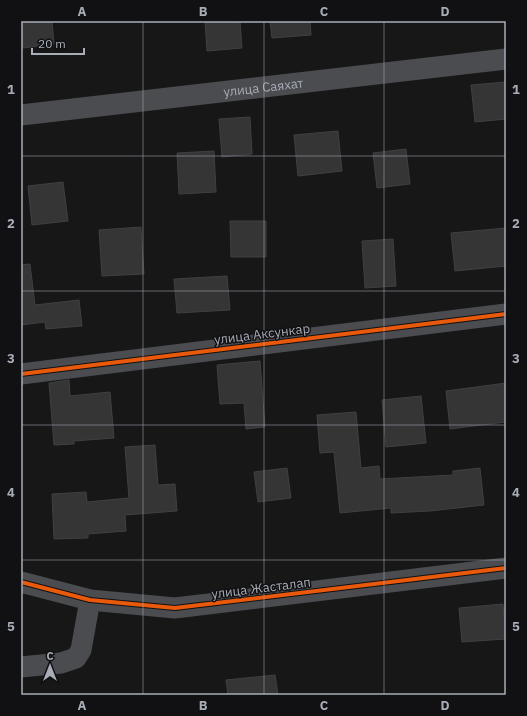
<svg xmlns="http://www.w3.org/2000/svg" width="527" height="716" font-family="'IBM Plex Sans',sans-serif">
  <style>
    .building { fill: #353536; stroke: #3f4043 }
    .lines { fill: none; stroke-linecap: round; stroke-linejoin: round }
    .minor { stroke: #4b4c50; stroke-width: 21 }
    .cycleway-casing { stroke: #111113; stroke-width: 6 }
    .cycleway { stroke: #e8590c; stroke-width: 4 }
    .grid { fill: none; stroke: #a8adb8; stroke-width: 1; stroke-opacity: 0.55 }
    .labels { text-anchor: middle; dominant-baseline: central; stroke-width: 3; stroke-linejoin: round; paint-order: stroke }
    .street-label { font-size: 13px; fill: #a8adb8; stroke: #111113 }
    .neatline { fill: none; stroke: #a8adb8; stroke-width: 1.5 }
    .grid-label { font-size: 13px; text-anchor: middle; font-weight: bold; fill: #a8adb8 }
  </style>
  <rect width="100%" height="100%" fill="#171717"/>
  <g class="building">
    <polygon points="21,21 52,21 54,44 23,48"/>
    <polygon points="205,21 240,21 242,48 207,51"/>
    <polygon points="270,21 310,21 311,35 272,38"/>
    <polygon points="506,82 506,119 475,122 471,85"/>
    <polygon points="250,117 252,154 222,157 219,119"/>
    <polygon points="338,131 342,171 298,176 294,135"/>
    <polygon points="406,149 410,184 377,188 373,153"/>
    <polygon points="214,151 216,192 179,194 177,153"/>
    <polygon points="63,182 68,221 32,225 28,186"/>
    <polygon points="230,221 266,221 266,257 231,257"/>
    <polygon points="141,227 144,274 102,276 99,230"/>
    <polygon points="506,228 506,266 455,271 451,233"/>
    <polygon points="393,239 396,286 365,288 362,241"/>
    <polygon points="30,264 35,305 79,300 82,326 46,329 45,322 21,325 21,265"/>
    <polygon points="227,276 230,310 177,313 174,279"/>
    <polygon points="260,361 265,427 246,429 244,403 220,404 217,365"/>
    <polygon points="69,380 70,396 110,392 114,438 74,441 74,444 54,445 49,383"/>
    <polygon points="506,383 506,422 450,429 446,391"/>
    <polygon points="421,396 426,443 386,447 382,400"/>
    <polygon points="356,412 361,468 379,466 380,479 453,475 453,471 480,468 484,505 430,511 391,513 391,508 340,513 334,452 320,453 317,415"/>
    <polygon points="155,445 158,485 175,484 177,511 125,515 126,531 88,534 88,538 54,539 52,494 86,492 87,502 129,498 125,447"/>
    <polygon points="287,468 291,498 258,502 254,472"/>
    <polygon points="503,604 506,639 462,642 459,608"/>
    <polygon points="275,675 278,695 228,695 226,680"/>
  </g>
  <g class="lines">
    <g class="minor">
      <path id="s1" d="M21,115l485,-56"/>
      <polyline points="21,374 506,314"/>
      <polyline points="21,582 90,600 175,608 506,568"/>
      <polyline points="21,667 61,663 76,658 81,650 90,600"/>
    </g>
    <g class="cycleway-casing">
      <g id="cycleway">
        <polyline points="21,374 506,314"/>
        <polyline points="21,582 90,600 175,608 506,568"/>
      </g>
    </g>
    <use href="#cycleway" class="cycleway"/>
  </g>
  <path class="grid" d="M143,21v674M264,21v674M384,21v674M21,156h485M21,291h485M21,425h485M21,560h485"/>
  <g class="labels">
    <g class="street-label">
      <text stroke="none"><textPath href="#s1" startOffset="244">улица Саяхат</textPath></text>
      <text transform="translate(262 334) rotate(-7)">улица Аксункар</text>
      <text transform="translate(261 588) rotate(-7)">улица Жасталап</text>
    </g>
  </g>
  <rect width="527" height="716" fill="none" stroke="#111113" stroke-width="44"/>
  <g transform="translate(50 666)" stroke="#111113" stroke-width="3" paint-order="stroke">
  <path d="M0-3L7 15L0 10L-7 15Z" fill="#a8adb8"/>
  <text y="-6" font-size="11" font-weight="bold" text-anchor="middle" fill="#a8adb8">С</text>
  </g>
  <path d="M32 48v6h52v-6" fill="none" stroke="#a8adb8" stroke-width="2"/>
  <text x="38" y="48" font-size="12" fill="#a8adb8" stroke="#111113" stroke-width="3" paint-order="stroke">20 m</text>
  <rect x="22" y="22" width="483" height="672" class="neatline"/>
  <g class="grid-label">
    <text x="82" y="16">A</text>
    <text x="203" y="16">B</text>
    <text x="324" y="16">C</text>
    <text x="445" y="16">D</text>
    <text x="11" y="94">1</text>
    <text x="516" y="94">1</text>
    <text x="11" y="228">2</text>
    <text x="516" y="228">2</text>
    <text x="11" y="363">3</text>
    <text x="516" y="363">3</text>
    <text x="11" y="497">4</text>
    <text x="516" y="497">4</text>
    <text x="11" y="631">5</text>
    <text x="516" y="631">5</text>
    <text x="82" y="710">A</text>
    <text x="203" y="710">B</text>
    <text x="324" y="710">C</text>
    <text x="445" y="710">D</text>
  </g>
</svg>
